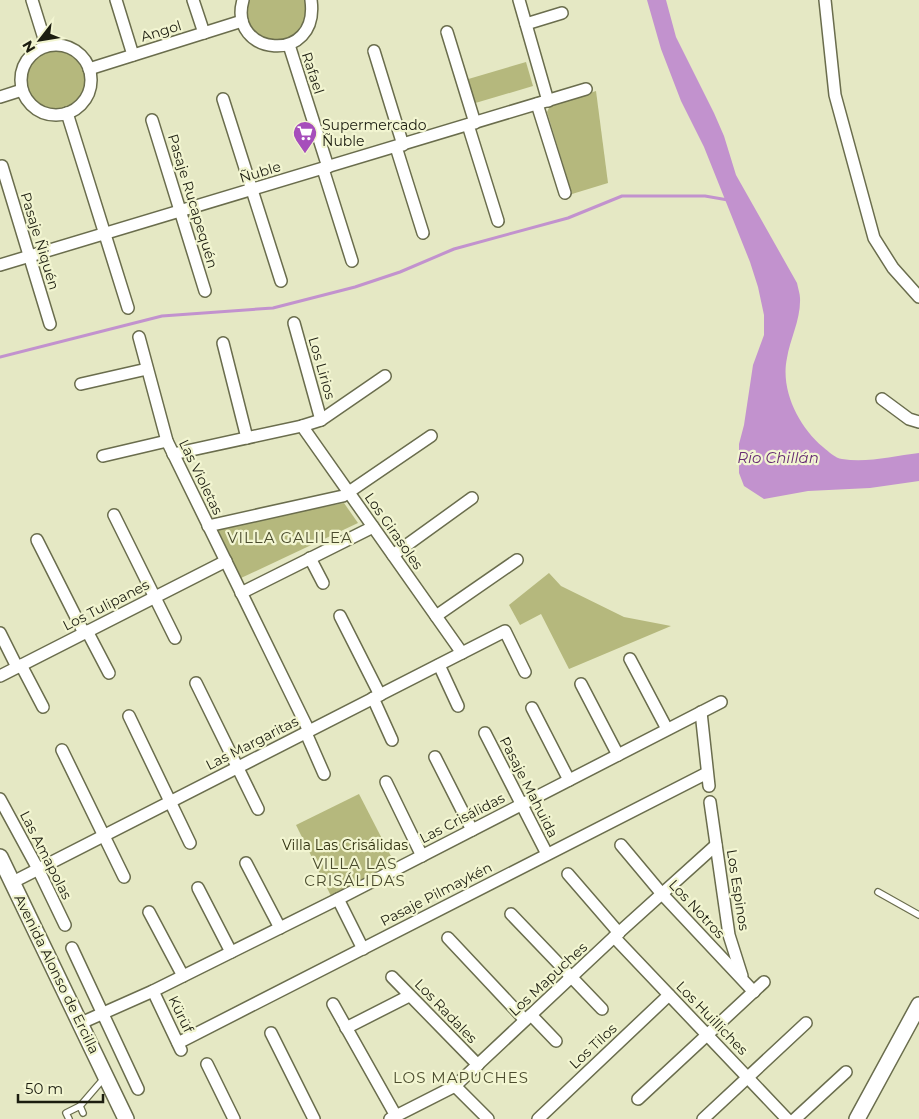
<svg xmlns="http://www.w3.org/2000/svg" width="919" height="1119" font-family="Montserrat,sans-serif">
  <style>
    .green { fill: #b5b87d }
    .water { fill: #c292ce }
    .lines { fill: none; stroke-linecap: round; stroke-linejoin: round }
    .stream { stroke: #c292ce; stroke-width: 3 }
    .service-casing { stroke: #6a6d4d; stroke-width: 8 }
    .minor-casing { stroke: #6a6d4d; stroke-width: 14 }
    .secondary-casing { stroke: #6a6d4d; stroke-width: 18 }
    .service { stroke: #fff; stroke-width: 5.5 }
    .minor { stroke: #fff; stroke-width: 11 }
    .secondary { stroke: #fff; stroke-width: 15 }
    .labels { text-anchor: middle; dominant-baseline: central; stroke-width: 4.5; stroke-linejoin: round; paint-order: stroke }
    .street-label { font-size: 14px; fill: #1c1d10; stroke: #f2f5d1 }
    .poi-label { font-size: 14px; fill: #1c1d10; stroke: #f2f5d1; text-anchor: start }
    .park-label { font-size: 14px; fill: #2f300e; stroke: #f2f5d1 }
    .water-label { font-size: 15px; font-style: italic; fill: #652b73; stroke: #f2f5d1 }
    .neighbourhood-label { font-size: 15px; letter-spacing: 1px; fill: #4b4c2e; stroke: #f2f5d1 }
  </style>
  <rect width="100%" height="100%" fill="#e5e8c4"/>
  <g class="green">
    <path d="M246,0h62l1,16 -14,22 -24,5c-23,-15 -27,-14 -25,-43z"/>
    <circle cx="56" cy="80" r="29"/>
    <polygon points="526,62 533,86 472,104 465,80"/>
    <polygon points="596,91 608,183 572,194 547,112 550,106"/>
    <polygon points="344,503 358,523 241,578 217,528"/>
    <polygon points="549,573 561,586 624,617 671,626 569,669 541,614 520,625 509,605"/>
    <polygon points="359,794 395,864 331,896 296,825"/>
  </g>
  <path class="water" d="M647,0h19l10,37 38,76 10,23 12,39 61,108c1,5 3,11 3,15 1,21 -10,41 -13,60 -7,32 12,69 36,89 6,5 12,11 19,12 25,4 52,-3 77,-6v28l-49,7 -62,3 -44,8 -20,-13 -5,-13v-29l5,-19 9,-60 11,-30v-20l-6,-28 -8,-25 -46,-115 -23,-46 -20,-52z"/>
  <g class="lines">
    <polyline class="stream" points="0,357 162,316 273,308 355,287 400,272 454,249 568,218 622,196 705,196 728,200"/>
    <g class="service-casing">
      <g id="service">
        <polyline points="878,892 919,915"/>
        <polyline points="80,1106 105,1077"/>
        <polyline points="69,1119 66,1113 80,1106 83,1113"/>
      </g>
    </g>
    <g class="minor-casing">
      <g id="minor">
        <polyline points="32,0 46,45"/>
        <polyline points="116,0 133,55"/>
        <polyline points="193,0 204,33"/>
        <path d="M243,0c-16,56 77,66 68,0"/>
        <polyline points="519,0 548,101"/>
        <polyline points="825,0 835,95 874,238 893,268 919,297"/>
        <polyline points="526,24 562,13"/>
        <polyline points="447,32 475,123"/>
        <circle cx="56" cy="80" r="35"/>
        <polyline points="289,45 328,167"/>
        <polyline points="374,51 403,145"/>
        <polyline points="89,69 242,21"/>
        <polyline points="0,97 22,90"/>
        <polyline points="223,99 281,281"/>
        <polyline points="537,104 565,193"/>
        <polyline points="67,113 128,308"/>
        <polyline points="152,120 205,291"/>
        <polyline points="468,125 498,221"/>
        <polyline points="396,147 423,233"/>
        <polyline points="2,166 50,324"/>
        <polyline points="323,169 352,261"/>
        <polyline points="0,265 586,89"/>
        <polyline points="294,323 321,420"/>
        <polyline points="139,337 167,441 309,731"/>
        <polyline points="223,343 247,438"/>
        <polyline points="81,384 147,369"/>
        <polyline points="882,399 909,419 919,422"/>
        <polyline points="302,426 462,653"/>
        <polyline points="173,454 302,426 321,420 385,376"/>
        <polyline points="103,456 167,441"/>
        <polyline points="114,515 175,638"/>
        <polyline points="208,526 343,496 431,436"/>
        <polyline points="37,540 84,633"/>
        <polyline points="393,555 472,498"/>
        <polyline points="310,558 323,583"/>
        <polyline points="241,593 373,527"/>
        <polyline points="340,616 380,695"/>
        <polyline points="436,616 517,560"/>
        <polyline points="87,631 109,673"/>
        <polyline points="0,633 17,667"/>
        <polyline points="630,659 667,729"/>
        <polyline points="21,665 43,707"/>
        <polyline points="439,665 458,706"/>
        <polyline points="0,676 226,561"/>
        <polyline points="196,683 258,809"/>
        <polyline points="581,684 618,755"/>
        <polyline points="373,698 392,740"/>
        <polyline points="532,708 569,780"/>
        <polyline points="701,712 709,786"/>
        <polyline points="129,716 190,843"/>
        <polyline points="306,733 324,774"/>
        <polyline points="485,733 547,854"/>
        <polyline points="62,750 124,877"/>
        <polyline points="435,757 472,830"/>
        <polyline points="386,782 422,856"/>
        <polyline points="0,799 38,869 65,925"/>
        <polyline points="710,802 729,935 742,976"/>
        <polyline points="621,845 662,894 754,992"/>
        <polyline points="246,863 280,928"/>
        <polyline points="568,874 619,933"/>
        <polyline points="13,882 505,631 525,672"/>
        <polyline points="198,888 231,952"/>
        <polyline points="338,899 363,949"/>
        <polyline points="149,912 183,976"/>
        <polyline points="511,914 602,1009"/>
        <polyline points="614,937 787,1119"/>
        <polyline points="448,938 525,1020"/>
        <polyline points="72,948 138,1089"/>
        <polyline points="392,977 478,1065"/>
        <polyline points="153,991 181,1050"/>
        <polyline points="333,1004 396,1116"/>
        <polyline points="531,1015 556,1041"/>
        <polyline points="81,1023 153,991 338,899 721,702"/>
        <polyline points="346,1028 409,996"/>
        <polyline points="271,1033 314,1119"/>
        <polyline points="178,1043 707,773"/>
        <polyline points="207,1064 234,1119"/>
        <polyline points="455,1086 488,1119"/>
        <polyline points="638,1099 764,982"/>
        <polyline points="390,1119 455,1086 614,937 716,845"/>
        <polyline points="538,1119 669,995"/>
        <polyline points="703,1119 806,1023"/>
        <polyline points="795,1119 846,1072"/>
      </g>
    </g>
    <g class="secondary-casing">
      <g id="secondary">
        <polyline points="0,857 126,1119"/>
        <polyline points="857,1119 919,1005"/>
      </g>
    </g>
    <use href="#service" class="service"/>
    <use href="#minor" class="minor"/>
    <use href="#secondary" class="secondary"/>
  </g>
  <defs>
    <g id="supermarket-pin" transform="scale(1.25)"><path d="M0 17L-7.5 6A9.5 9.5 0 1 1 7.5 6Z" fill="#a64ebb" stroke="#f2f5d1"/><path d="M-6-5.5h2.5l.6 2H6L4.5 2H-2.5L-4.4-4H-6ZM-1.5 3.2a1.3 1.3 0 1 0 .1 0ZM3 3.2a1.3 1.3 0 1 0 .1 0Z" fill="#fff"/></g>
  </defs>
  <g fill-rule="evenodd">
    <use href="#supermarket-pin" x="305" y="133"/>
  </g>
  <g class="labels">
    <g class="street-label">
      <text transform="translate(161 31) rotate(-17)">Angol</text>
      <text transform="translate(313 73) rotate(72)">Rafael</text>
      <text transform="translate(260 172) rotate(-17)">Ñuble</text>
      <text transform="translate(193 201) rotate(73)">Pasaje Rucapequén</text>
      <text transform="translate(40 241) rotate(73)">Pasaje Ñiquén</text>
      <text transform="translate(322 368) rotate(74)">Los Lirios</text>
      <text transform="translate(201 477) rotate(64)">Las Violetas</text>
      <text transform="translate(394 531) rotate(55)">Los Girasoles</text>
      <text transform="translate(106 605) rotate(-27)">Los Tulipanes</text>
      <text transform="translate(252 743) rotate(-27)">Las Margaritas</text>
      <text transform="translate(529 787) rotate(63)">Pasaje Mahuida</text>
      <text transform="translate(462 818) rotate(-27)">Las Crisálidas</text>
      <text transform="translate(46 855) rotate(63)">Las Amapolas</text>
      <text transform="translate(738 890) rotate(81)">Los Espinos</text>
      <text transform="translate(436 894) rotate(-27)">Pasaje Pilmaykén</text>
      <text transform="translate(697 909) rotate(47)">Los Notros</text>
      <text transform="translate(57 974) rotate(64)">Avenida Alonso de Ercilla</text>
      <text transform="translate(548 979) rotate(-43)">Los Mapuches</text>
      <text transform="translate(446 1011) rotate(46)">Los Radales</text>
      <text transform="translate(181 1014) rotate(64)">Kürüf</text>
      <text transform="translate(712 1018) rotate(46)">Los Huilliches</text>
      <text transform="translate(593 1046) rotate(-43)">Los Tilos</text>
    </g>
    <g class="poi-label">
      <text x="322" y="125">Supermercado<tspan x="322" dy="16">Ñuble</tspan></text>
    </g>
    <g class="park-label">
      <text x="345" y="845">Villa Las Crisálidas</text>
    </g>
    <g class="water-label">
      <text x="778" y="457">Río Chillán</text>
    </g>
    <g class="neighbourhood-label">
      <text x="290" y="537">VILLA GALILEA</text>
      <text x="355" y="863">VILLA LAS<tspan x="355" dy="17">CRISÁLIDAS</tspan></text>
      <text x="461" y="1077">LOS MAPUCHES</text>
    </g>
  </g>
  <g transform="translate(40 40) rotate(239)" stroke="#f2f5d1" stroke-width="4" paint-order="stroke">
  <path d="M0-4L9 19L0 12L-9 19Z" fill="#1c1d10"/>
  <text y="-8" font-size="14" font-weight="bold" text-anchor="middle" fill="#1c1d10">N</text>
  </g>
  <path d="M18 1094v8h85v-8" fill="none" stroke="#1c1d10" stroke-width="2.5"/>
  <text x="25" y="1094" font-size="15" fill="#1c1d10" stroke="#f2f5d1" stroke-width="4" paint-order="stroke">50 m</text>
</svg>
